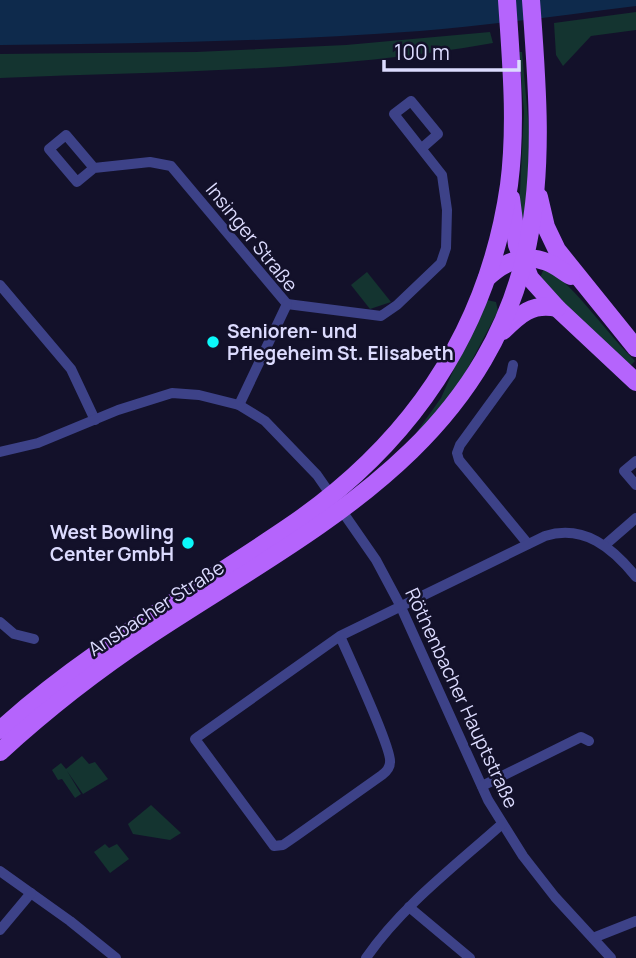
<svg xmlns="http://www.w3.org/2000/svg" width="636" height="958" font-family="Manrope,sans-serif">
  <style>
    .green { fill: #143430 }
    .water { fill: #0e2a4c }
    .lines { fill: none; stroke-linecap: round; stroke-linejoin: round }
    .street { stroke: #3d4288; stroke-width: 10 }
    .primary { stroke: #b564fc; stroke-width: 18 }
    .poi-dot { fill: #0bf8fa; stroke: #13112a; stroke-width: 2.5 }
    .labels { text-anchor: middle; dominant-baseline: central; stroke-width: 5; stroke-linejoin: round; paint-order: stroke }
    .street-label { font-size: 19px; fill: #dcdbfe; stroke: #13112a }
    .poi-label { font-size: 19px; font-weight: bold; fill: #dcdbfe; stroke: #13112a; text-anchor: start }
  </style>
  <rect width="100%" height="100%" fill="#13112a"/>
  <g class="green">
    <polygon points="636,12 636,30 591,36 563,66 556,55 554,23"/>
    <path d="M490,32l3,11c-162,29 -329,28 -493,35v-24l196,-2 150,-7z"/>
    <polygon points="519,52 522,52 531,151 522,246 519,212 524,112"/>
    <path d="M545,266c35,26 59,64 90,95l-5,5 -91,-86z"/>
    <polygon points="367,272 391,302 370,309 351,285"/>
    <polygon points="487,300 496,302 498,311 451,400 416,433 441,398 483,304"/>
    <polygon points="82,756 89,764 95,762 108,779 83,794 67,771 81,794 75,798 62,779 58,780 52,770 61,763 66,769"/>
    <polygon points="151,805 181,833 170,840 133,834 128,824"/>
    <polygon points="105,844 109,848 117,844 129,859 110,873 94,852"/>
  </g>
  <path class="water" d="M0,0h636v6c-72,9 -144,19 -216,25 -140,10 -280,13 -420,14z"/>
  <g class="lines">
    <g class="street">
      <polyline points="94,168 77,182 49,149 66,135 94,168 150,162 171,166 287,304"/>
      <polyline points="0,285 71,369 95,420"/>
      <polyline points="287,304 381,316 397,305 441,263 446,248 447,210 442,175 394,114 411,101 438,134 422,148"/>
      <polyline points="513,365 511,375 460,445 457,453 459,460 528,544"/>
      <polyline points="239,405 287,304"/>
      <polyline points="0,452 38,443 118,410 172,393 199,395 239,405 265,421 317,475 376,560 400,605 488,800 523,856 555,897 611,958"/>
      <polyline points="636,461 624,471 636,485"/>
      <polyline points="605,545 636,518"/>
      <polyline points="0,622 14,634 34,639"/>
      <path d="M340,636c8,19 52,113 50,126 0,6 -4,10 -8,13l-86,61 -13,9 -9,1 -79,-107 4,-3 141,-100 205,-100c39,-12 68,12 91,41"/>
      <polyline points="482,786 581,737 589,741"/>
      <polyline points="0,871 70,921 116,958"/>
      <polyline points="409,907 470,958"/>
      <polyline points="0,930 31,893"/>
      <polyline points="593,938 636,921"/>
      <path d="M366,958c36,-52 89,-92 136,-134"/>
    </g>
    <g class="primary">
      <polyline points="539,197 546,227 557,250 636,348"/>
      <polyline points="511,198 517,245 530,278 557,308 636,382"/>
      <path d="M487,278c16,-16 38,-25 60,-16 9,3 16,10 24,14"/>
      <path d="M503,331c17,-17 29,-28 54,-23"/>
      <path d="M0,730c88,-80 192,-137 290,-204 120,-82 198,-195 219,-341 8,-61 2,-124 -2,-185"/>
      <path d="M0,752c47,-43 97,-82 150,-117 159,-105 335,-186 378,-392 16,-80 9,-162 3,-243"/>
    </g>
  </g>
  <g class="poi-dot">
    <circle cx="213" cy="342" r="7"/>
    <circle cx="188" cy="543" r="7"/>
  </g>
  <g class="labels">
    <g class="street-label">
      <text transform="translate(252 237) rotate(51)">Insinger Straße</text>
      <text transform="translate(156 608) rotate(-33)">Ansbacher Straße</text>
      <text transform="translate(462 698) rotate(65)">Röthenbacher Hauptstraße</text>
    </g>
    <g class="poi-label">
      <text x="227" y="331">Senioren- und<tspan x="227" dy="22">Pflegeheim St. Elisabeth</tspan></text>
      <text x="174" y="532" text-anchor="end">West Bowling<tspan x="174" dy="22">Center GmbH</tspan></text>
    </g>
  </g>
  <path d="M384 60v10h135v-10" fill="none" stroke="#dcdbfe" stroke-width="3.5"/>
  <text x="394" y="60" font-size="21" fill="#dcdbfe" stroke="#13112a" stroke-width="5" paint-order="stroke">100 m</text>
</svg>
